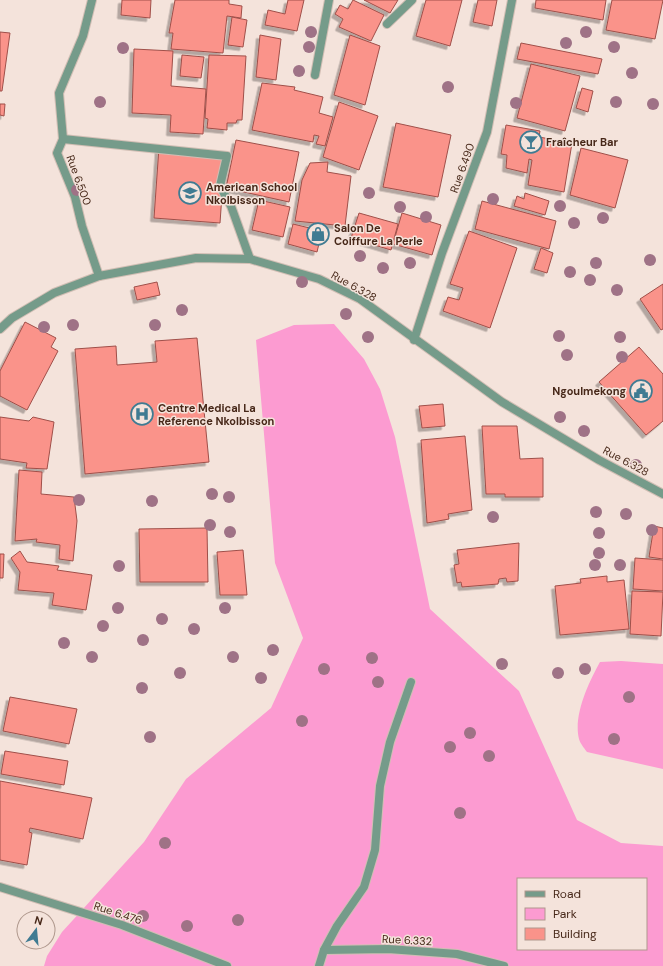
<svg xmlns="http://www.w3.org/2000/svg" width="663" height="966" font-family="'DM Sans',sans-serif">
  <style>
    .green { fill: #fc9bd1; fill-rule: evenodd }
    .building { fill: #fa938a; stroke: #9f4f49; filter: url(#shadow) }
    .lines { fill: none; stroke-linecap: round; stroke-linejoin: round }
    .minor-casing { stroke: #d1beb4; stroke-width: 10 }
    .minor { stroke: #759b8a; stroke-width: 8 }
    .tree { fill: #9f7286 }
    .labels { text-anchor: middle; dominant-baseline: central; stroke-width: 3; stroke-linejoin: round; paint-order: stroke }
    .poi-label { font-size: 11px; font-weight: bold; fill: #472819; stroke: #f4e3db; text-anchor: start }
    .street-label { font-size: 11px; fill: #472819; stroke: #f4e3db }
  </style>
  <defs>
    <filter id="shadow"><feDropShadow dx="-3.5" dy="3.5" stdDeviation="0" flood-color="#0004"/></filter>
  </defs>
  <rect width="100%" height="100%" fill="#f4e3db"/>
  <g class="green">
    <path d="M334,324l30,35 16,30 15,48 35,172 89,82 58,129 44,23 42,3v120h-619l3,-10 15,-24 82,-90 42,-63 85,-71 32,-70 -28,-75 -19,-223 38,-15zM518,879h128v70h-128z"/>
    <path d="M621,661l42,3v105l-76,-17c-3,-4 -7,-9 -8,-13 -6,-24 10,-57 21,-77z"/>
  </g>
  <g class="building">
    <polygon points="122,0 151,0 150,18 121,15"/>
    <polygon points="175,0 229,0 229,4 242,6 241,18 227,16 223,53 171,49 173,33 169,33"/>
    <polygon points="288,0 304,0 297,31 265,25 268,10 285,14"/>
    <polygon points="353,0 384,15 371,41 339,27 343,19 335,14 340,5 348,9"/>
    <polygon points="364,0 398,0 390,13"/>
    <polygon points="426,0 462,0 450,46 416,36"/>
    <polygon points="478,0 497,0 492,26 473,22"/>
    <polygon points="536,0 606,0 603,20 535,8"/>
    <polygon points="612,0 663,0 655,39 606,30"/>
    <polygon points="232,17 247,20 243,47 228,45"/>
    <polygon points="0,32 10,33 2,91 0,91"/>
    <polygon points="260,35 281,39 276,80 256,77"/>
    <polygon points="350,35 380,46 365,105 334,95"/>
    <polygon points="521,43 602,59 598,74 517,59"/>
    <polygon points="134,49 173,51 171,86 206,89 203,134 170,132 171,115 132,113"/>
    <polygon points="182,55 204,57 201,78 180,76"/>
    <polygon points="209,55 246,56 242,120 237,120 236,123 227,123 227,130 207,128 208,119 205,118"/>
    <polygon points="531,64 580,76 565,131 517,118"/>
    <polygon points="262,83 295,87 294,90 323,97 319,113 333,117 325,146 316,144 319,136 314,135 313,142 252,130"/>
    <polygon points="582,88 593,91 588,112 576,108"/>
    <polygon points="339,102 378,116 359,170 323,157"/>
    <polygon points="0,104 5,104 4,116 0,115"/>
    <polygon points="396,123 451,135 438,197 383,187"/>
    <polygon points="506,125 540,131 539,137 572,143 564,192 528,185 532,160 529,159 527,173 506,168 507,155 501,154"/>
    <polygon points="236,140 299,152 289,202 226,188"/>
    <polygon points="159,147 225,152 220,223 154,218"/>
    <polygon points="581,148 628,160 615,208 570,195"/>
    <polygon points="328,162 327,172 351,176 345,226 295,221 302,180 310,163"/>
    <polygon points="525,193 549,201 545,215 514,206 517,196 524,199"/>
    <polygon points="259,200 290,207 283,237 252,230"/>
    <polygon points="482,201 556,221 549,249 475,229"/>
    <polygon points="359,213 398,224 391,250 351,238"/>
    <polygon points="402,213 441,225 432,255 393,244"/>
    <polygon points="293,224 322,231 317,252 288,244"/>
    <polygon points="469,231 517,248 490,328 443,311 448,297 459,300 463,288 450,284"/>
    <polygon points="541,248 553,253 547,273 534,269"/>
    <polygon points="157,282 160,295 137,300 134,287"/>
    <polygon points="663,284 663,329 661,330 640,299"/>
    <polygon points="25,322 56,338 51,347 58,351 27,410 0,396 0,371"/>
    <polygon points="197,338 209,462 85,474 75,349 116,346 117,365 157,362 155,341"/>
    <polygon points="639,347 663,374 663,421 646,435 599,382"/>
    <polygon points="443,404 445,426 422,428 419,406"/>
    <polygon points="0,417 29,421 33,417 54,422 47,469 26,468 27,463 0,459"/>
    <polygon points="482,426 517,426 520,459 543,458 543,497 505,497 505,494 486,494"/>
    <polygon points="465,436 472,510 448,514 449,519 427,523 421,440"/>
    <polygon points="19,470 42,472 41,494 74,497 77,521 73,561 59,559 60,545 36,542 37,539 15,541"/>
    <polygon points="654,526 663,528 663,559 649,557"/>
    <polygon points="207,528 208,582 140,582 139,529"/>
    <polygon points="519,543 518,581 507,582 506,578 499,579 498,584 462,587 461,582 457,583 454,565 459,564 457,550"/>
    <polygon points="243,550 247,595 220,595 217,552"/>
    <polygon points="20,551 27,562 59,566 57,570 92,575 86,610 52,605 54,593 18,590 20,572 11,558"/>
    <polygon points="0,554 4,554 3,578 0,578"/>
    <polygon points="635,558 663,560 663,591 633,589"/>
    <polygon points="607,576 607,582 624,580 629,629 560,635 555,586 581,583 580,579"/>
    <polygon points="632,591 663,592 661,636 630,634"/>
    <polygon points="10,697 77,709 69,744 3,731"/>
    <polygon points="5,751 68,761 64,785 1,774"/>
    <polygon points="0,781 92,798 83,839 30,828 29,832 32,833 27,865 0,860"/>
  </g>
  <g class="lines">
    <g class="minor-casing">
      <g id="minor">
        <polyline points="92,0 83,36 59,93 63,139 57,153 75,197 82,226 99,276"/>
        <polyline points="387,24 412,0"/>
        <polyline points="315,75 329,0"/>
        <polyline points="63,139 227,156 220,186 231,206 250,259"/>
        <polyline points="0,329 12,318 54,293 99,276 196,258 250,259 319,279 360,299 502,402 599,460 663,494"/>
        <polyline points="414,340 442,253 487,132 512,0"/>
        <polyline points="0,887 122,925 227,966"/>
        <polyline points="324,950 337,926 364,887 375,850 380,786 390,742 411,682"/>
        <polyline points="319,966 324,950 388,949 457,954 504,966"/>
      </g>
    </g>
    <use href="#minor" class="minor"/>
  </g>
  <g class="tree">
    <circle cx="311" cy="32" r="6"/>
    <circle cx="586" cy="32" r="6"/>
    <circle cx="566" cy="43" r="6"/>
    <circle cx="309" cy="47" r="6"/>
    <circle cx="614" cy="47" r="6"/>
    <circle cx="123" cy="48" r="6"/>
    <circle cx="299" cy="71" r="6"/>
    <circle cx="632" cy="73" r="6"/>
    <circle cx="448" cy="87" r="6"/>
    <circle cx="100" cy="102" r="6"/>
    <circle cx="616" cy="102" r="6"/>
    <circle cx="516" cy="103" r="6"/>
    <circle cx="653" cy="104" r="6"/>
    <circle cx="77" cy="190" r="6"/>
    <circle cx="369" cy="193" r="6"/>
    <circle cx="493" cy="199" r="6"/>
    <circle cx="560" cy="206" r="6"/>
    <circle cx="400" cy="207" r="6"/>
    <circle cx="426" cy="217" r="6"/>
    <circle cx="603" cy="218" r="6"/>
    <circle cx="574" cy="223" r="6"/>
    <circle cx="360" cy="256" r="6"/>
    <circle cx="650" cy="260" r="6"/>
    <circle cx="410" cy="263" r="6"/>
    <circle cx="596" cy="263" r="6"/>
    <circle cx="383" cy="268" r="6"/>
    <circle cx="570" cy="272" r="6"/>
    <circle cx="590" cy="280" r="6"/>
    <circle cx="302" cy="282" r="6"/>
    <circle cx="617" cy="290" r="6"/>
    <circle cx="182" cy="310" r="6"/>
    <circle cx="346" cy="314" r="6"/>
    <circle cx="73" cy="325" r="6"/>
    <circle cx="155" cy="325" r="6"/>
    <circle cx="44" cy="327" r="6"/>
    <circle cx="559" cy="336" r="6"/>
    <circle cx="368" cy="337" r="6"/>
    <circle cx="620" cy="337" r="6"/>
    <circle cx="567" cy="355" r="6"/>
    <circle cx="622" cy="357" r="6"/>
    <circle cx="560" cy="417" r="6"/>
    <circle cx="584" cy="431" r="6"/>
    <circle cx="636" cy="465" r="6"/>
    <circle cx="212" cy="494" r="6"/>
    <circle cx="229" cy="497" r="6"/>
    <circle cx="79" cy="500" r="6"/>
    <circle cx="152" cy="501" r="6"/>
    <circle cx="596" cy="512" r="6"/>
    <circle cx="626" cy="514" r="6"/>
    <circle cx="493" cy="517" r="6"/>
    <circle cx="210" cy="525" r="6"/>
    <circle cx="652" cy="530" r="6"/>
    <circle cx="230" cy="532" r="6"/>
    <circle cx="599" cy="533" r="6"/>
    <circle cx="599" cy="553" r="6"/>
    <circle cx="595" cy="565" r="6"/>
    <circle cx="620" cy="565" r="6"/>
    <circle cx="119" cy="566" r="6"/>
    <circle cx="118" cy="608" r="6"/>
    <circle cx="225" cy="608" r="6"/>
    <circle cx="162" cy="619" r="6"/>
    <circle cx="103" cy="626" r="6"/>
    <circle cx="194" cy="629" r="6"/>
    <circle cx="143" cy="640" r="6"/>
    <circle cx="64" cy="643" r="6"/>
    <circle cx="273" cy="650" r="6"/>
    <circle cx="92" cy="657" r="6"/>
    <circle cx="233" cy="657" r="6"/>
    <circle cx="372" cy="658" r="6"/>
    <circle cx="502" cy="664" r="6"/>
    <circle cx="324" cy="669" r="6"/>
    <circle cx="585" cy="669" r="6"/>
    <circle cx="180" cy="673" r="6"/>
    <circle cx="558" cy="673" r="6"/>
    <circle cx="261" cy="678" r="6"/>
    <circle cx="378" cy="682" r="6"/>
    <circle cx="142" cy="688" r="6"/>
    <circle cx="629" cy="697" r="6"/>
    <circle cx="302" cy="721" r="6"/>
    <circle cx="470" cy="733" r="6"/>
    <circle cx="150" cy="737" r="6"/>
    <circle cx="614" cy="739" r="6"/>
    <circle cx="450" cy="747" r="6"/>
    <circle cx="489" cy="756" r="6"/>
    <circle cx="460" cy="813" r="6"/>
    <circle cx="165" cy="843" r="6"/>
    <circle cx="143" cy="916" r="6"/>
    <circle cx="238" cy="920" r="6"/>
    <circle cx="187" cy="926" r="6"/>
  </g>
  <defs>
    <g id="bar-ring" transform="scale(1.15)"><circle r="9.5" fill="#f4e3db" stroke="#3f7b92" stroke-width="1.5"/><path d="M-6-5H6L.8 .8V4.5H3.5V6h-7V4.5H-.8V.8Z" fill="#3f7b92"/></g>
    <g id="school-ring" transform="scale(1.15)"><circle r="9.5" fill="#f4e3db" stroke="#3f7b92" stroke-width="1.5"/><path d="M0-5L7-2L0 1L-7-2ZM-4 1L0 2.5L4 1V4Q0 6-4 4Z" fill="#3f7b92"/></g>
    <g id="shop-ring" transform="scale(1.15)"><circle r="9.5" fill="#f4e3db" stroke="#3f7b92" stroke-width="1.5"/><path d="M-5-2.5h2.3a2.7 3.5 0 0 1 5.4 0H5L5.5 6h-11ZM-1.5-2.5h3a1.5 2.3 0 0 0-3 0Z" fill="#3f7b92"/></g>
    <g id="civic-ring" transform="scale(1.15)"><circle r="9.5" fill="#f4e3db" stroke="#3f7b92" stroke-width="1.5"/><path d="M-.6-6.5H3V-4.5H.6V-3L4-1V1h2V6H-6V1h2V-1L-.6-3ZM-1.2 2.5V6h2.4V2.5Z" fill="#3f7b92"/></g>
    <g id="hospital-ring" transform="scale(1.15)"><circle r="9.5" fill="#f4e3db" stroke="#3f7b92" stroke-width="1.5"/><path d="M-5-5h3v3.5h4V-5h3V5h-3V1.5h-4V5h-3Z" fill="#3f7b92"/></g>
  </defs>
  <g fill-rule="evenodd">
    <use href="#bar-ring" x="531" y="142"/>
    <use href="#school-ring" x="190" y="193"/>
    <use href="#shop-ring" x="318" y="234"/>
    <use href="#civic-ring" x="641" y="391"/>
    <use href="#hospital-ring" x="142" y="414"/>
  </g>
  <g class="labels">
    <g class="poi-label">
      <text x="546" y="142">Fraîcheur Bar</text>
      <text x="206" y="187">American School<tspan x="206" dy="13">Nkolbisson</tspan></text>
      <text x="334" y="228">Salon De<tspan x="334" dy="13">Coiffure La Perle</tspan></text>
      <text x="626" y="391" text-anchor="end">Ngoulmekong</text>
      <text x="158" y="408">Centre Medical La<tspan x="158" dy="13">Reference Nkolbisson</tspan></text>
    </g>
    <g class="street-label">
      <text transform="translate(462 168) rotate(-70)">Rue 6.490</text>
      <text transform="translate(79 180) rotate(70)">Rue 6.500</text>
      <text transform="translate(354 286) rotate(29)">Rue 6.328</text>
      <text transform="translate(626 461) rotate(28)">Rue 6.328</text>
      <text transform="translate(118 913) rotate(18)">Rue 6.476</text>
      <text transform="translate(407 940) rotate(3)">Rue 6.332</text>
    </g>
  </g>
  <rect x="517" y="878" width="130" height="72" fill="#f4e3db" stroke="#af988d"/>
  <rect x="525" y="891" width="20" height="6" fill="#759b8a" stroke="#af988d"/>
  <text x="553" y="898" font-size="12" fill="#472819">Road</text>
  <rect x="525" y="908" width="20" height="12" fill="#fc9bd1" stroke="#af988d"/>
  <text x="553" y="918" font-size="12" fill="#472819">Park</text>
  <rect x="525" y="928" width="20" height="12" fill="#fa938a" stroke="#af988d"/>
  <text x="553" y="938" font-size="12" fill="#472819">Building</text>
  <g transform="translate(36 930) rotate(16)"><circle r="19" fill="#f4e3db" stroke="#af988d"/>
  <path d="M0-3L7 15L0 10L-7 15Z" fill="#3f7b92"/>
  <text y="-6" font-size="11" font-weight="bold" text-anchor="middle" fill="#472819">N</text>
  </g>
</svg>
